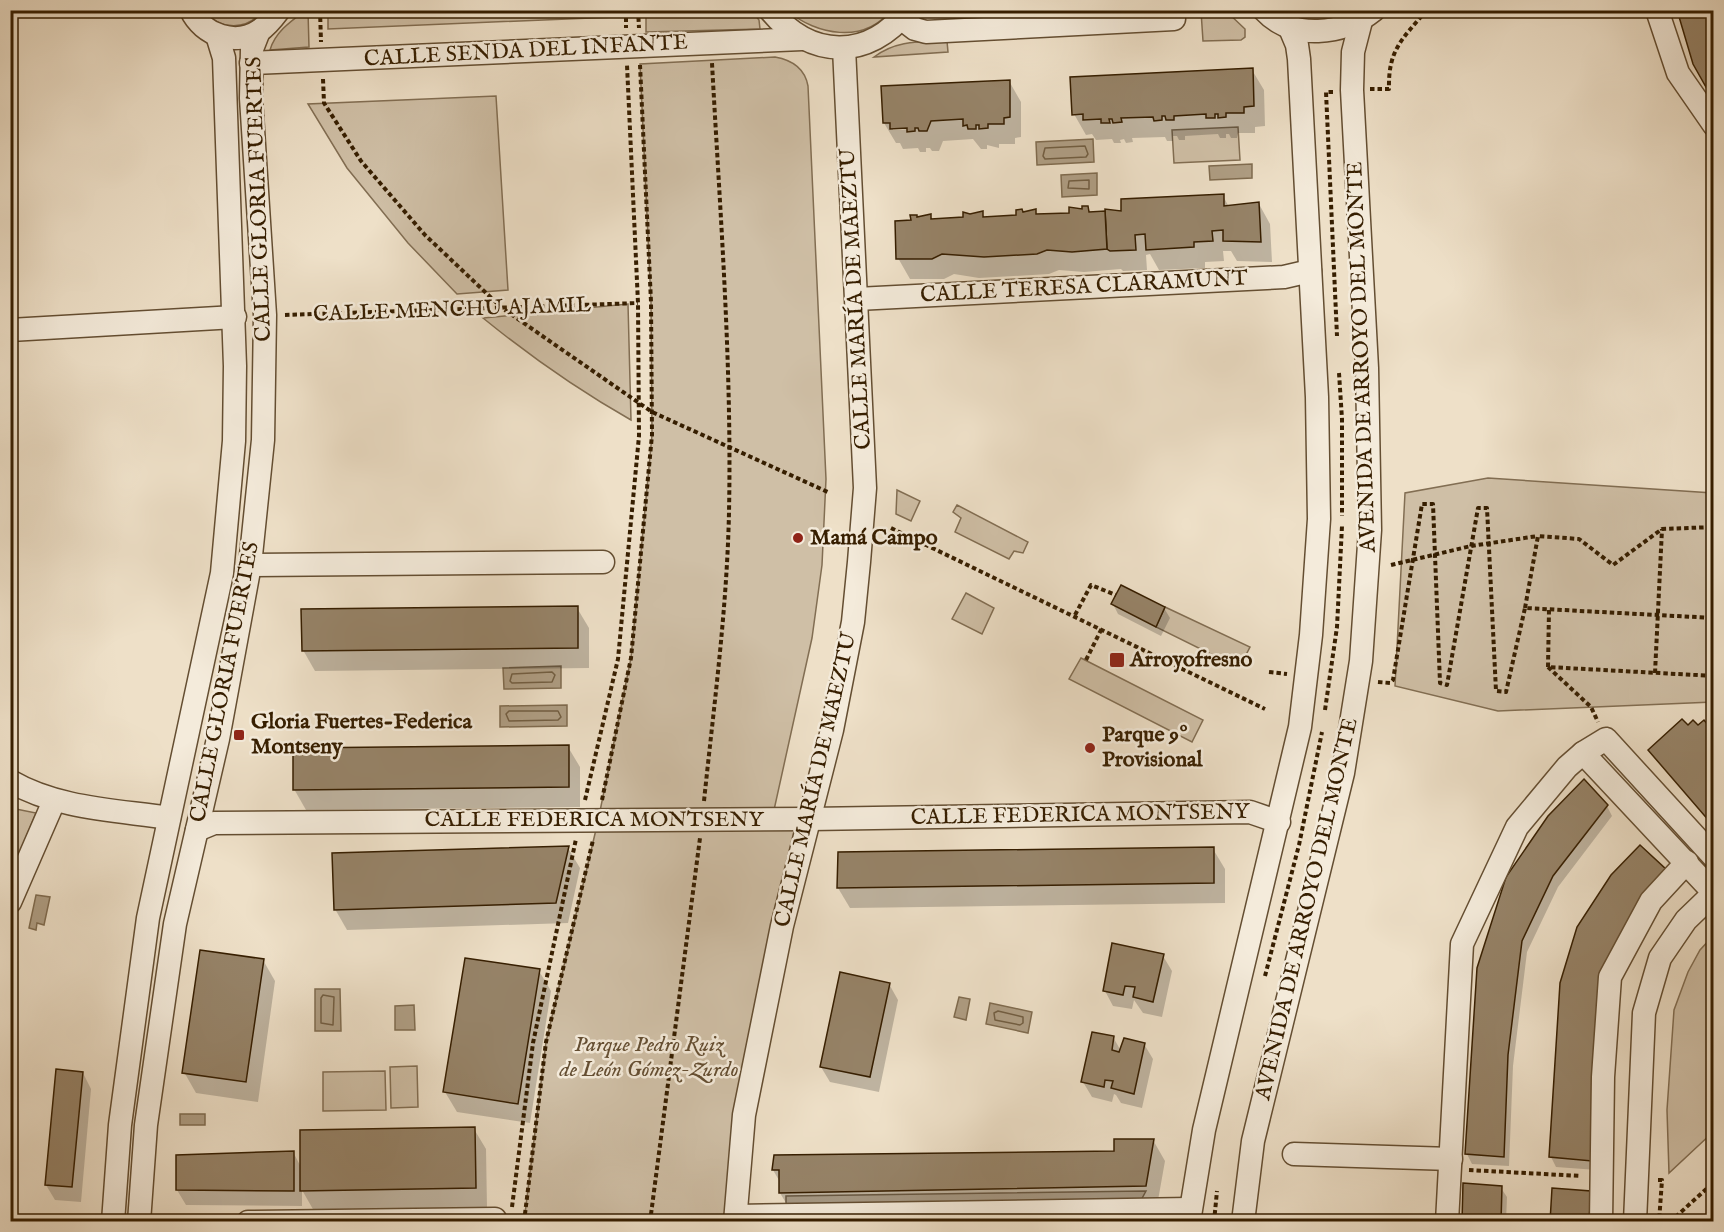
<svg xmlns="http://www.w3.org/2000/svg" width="1724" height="1232" font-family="'IM FELL English',serif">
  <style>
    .green { fill: #cfbfa6; stroke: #826e53; stroke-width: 1.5 }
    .water { fill: #af9e84; stroke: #7f6b4f; stroke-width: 1.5 }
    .shadow { fill: #0003; fill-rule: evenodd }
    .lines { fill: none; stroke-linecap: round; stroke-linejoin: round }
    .shore { stroke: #725e42; stroke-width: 1.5 }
    .building { fill: #968368; stroke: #361e00; stroke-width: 1.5 }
    .minor-casing { stroke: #644e32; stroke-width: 25 }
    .path { stroke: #361e00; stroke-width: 4; stroke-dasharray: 4.5 3; stroke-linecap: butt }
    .minor { stroke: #f4ebdb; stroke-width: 22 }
    .poi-dot { fill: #8f2418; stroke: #f4ebdb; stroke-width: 2 }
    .labels { text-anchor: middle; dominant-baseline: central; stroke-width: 5; stroke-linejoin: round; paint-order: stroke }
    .street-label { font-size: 22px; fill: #361e00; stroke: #f4ebdb }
    .poi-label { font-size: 22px; font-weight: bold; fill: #361e00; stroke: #f4ebdb; text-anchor: start }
    .park-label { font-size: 22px; font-style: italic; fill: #644e32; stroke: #f4ebdb }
  </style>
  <rect width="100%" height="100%" fill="#eee0c8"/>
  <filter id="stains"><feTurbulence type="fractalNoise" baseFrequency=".00333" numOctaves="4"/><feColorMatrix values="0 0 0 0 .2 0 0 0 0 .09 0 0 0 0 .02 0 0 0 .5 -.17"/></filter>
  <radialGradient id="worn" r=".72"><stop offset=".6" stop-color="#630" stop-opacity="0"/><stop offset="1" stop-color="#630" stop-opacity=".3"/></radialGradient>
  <g class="green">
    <path d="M306,10l2,1 1,36 -39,3c5,-18 21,-29 36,-40z"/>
    <polygon points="613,10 614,17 328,29 328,11"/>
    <path d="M204,11h58c-15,20 -42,19 -58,0z"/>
    <polygon points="646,11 752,11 759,20 760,29 646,32"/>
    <path d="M788,11h102c-26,33 -74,24 -102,0z"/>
    <polygon points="1201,11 1226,11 1245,29 1245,37 1241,40 1203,41"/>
    <path d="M947,41l1,11 -74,5c23,-17 45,-15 73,-16z"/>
    <path d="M775,57c17,3 30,12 33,29l18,393 -4,86 -10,73 -40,181h38l-76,402 -210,1 22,-180 52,-221 33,-163 21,-223 -1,-133 -11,-238z"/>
    <polygon points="496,96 508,290 457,294 408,243 347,168 308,104"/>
    <polygon points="1238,127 1240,160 1174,163 1172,130"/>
    <path d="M628,304l3,116c-53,-30 -100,-63 -148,-102z"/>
    <polygon points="1488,478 1713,493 1713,702 1498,711 1395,686 1405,493"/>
    <polygon points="897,490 920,501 911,521 896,514"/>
    <polygon points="957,505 1028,542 1023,553 1014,551 1009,559 955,532 961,518 953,512"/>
    <polygon points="966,593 994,608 982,634 952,619"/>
    <polygon points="1165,607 1250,647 1239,668 1156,627"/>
    <polygon points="1081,658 1203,720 1192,742 1069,679"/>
    <polygon points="11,808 36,813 11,874"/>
    <polygon points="1713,936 1713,1132 1669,1173 1667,1110 1674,1010 1688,972 1700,950"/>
    <polygon points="417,1066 418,1107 391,1108 390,1067"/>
    <polygon points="385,1071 386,1110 323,1111 323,1072"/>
    <polygon points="1146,1191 1140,1202 786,1205 786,1196"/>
  </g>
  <g class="water">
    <polygon points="1093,139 1094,162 1037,165 1036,142"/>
    <polygon points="1252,164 1252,178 1210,180 1209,166"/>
    <polygon points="1097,173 1097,195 1062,197 1061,175"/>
    <polygon points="561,666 561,688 504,689 503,668"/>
    <polygon points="567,705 567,726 500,727 500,706"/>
    <polygon points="36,895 50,897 44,925 37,923 36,930 29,928"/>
    <polygon points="315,989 340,989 341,1031 315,1031"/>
    <polygon points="959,997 970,999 966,1020 954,1017"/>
    <polygon points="990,1003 1032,1012 1028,1033 986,1024"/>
    <polygon points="414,1005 415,1030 395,1030 395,1006"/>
    <rect x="180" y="1114" width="25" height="11"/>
  </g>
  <g class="shadow">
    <polygon points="1252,70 1264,90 1265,126 1255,127 1255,133 1238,133 1237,138 1231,138 1229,134 1226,134 1226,138 1220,138 1218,134 1185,136 1185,140 1179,140 1177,136 1173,136 1173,141 1167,141 1165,137 1132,138 1133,142 1126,143 1124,139 1120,140 1121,143 1114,143 1112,139 1096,140 1092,134 1086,135 1074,114"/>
    <path d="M1009,81l12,21v35l-6,1v6h-16v4l-12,-3v4h-6l-8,-10 -30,2 -4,10h-7l-2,-3h-4v4h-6l-2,-4 -15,1 -3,-6h-4l-12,-20zM914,126v3l-21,1v-3z"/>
    <polygon points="1223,196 1229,207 1259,204 1270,224 1272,262 1237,261 1231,251 1223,251 1224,261 1205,262 1205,268 1159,270 1150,254 1146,255 1147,270 1123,271 1121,269 1084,272 1059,270 1049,274 979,278 954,274 944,279 910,279 898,258 912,222 930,215 933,221 965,218 982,213 985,218 1018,217 1035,211 1038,216 1070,214 1088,208 1091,213 1123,213"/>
    <polygon points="1113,604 1164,608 1170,618 1161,636 1118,614"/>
    <polygon points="577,608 589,628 589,668 315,671 303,650"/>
    <polygon points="568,747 580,767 580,807 306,810 294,789"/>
    <polygon points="1607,806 1612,816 1558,887 1527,952 1513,1066 1509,1166 1472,1164 1467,1154 1478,969"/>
    <polygon points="568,848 580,868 568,923 347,930 335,909"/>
    <polygon points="1213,849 1225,869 1225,903 850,908 838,888"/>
    <polygon points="1163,956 1172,971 1162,1017 1143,1013 1134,1000 1132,1009 1113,1006 1105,991"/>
    <polygon points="263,960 275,981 258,1102 196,1093 184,1072"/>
    <polygon points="539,971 551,991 530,1123 457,1112 445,1092"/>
    <polygon points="889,984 898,1000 879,1092 830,1082 821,1067"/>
    <polygon points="1606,990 1597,1170 1556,1167 1551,1157"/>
    <polygon points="1113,1037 1121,1051 1144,1044 1153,1059 1142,1108 1121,1103 1116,1095 1114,1094 1112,1102 1092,1097 1083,1082"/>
    <polygon points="83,1073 91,1089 81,1202 55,1200 46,1185"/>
    <polygon points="474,1129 486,1149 487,1208 314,1211 302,1190 302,1206 186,1205 177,1190 293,1152 301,1167"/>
    <polygon points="1153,1140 1165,1161 1157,1206 792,1213 780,1193 780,1182 773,1170 1116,1153"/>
    <polygon points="1501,1188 1507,1197 1506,1222 1463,1222"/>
  </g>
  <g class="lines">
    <g class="shore">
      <polygon points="1085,146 1088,154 1086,157 1045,159 1043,156 1045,148"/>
      <polygon points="1089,180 1089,189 1068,188 1069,181"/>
      <polygon points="552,672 555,675 552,682 512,683 510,681 512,674"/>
      <polygon points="509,711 558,711 561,717 558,720 509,721 506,714"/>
      <polygon points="323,995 334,997 333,1025 321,1023 321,998"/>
      <polygon points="998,1011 1023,1017 1023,1023 1020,1025 995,1020 994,1013"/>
    </g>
  </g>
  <g class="building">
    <polygon points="1677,10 1714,10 1714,93 1711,96 1693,64"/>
    <polygon points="1253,68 1254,106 1244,107 1244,113 1226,113 1226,117 1218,118 1218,114 1215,114 1215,118 1206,118 1206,114 1174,116 1174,120 1166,120 1165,116 1162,116 1162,120 1154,121 1153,117 1121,118 1122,122 1113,123 1112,119 1109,119 1110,123 1101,123 1101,119 1083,120 1083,114 1072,115 1070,77"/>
    <polygon points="1010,80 1010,117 1004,118 1004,124 988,124 988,128 979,129 979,125 976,125 976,129 968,129 967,125 963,126 963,119 931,121 927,131 919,131 918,128 915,128 915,131 907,132 907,128 890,129 890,123 883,123 881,86"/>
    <polygon points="1224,194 1224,206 1259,202 1261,242 1223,241 1223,230 1212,231 1213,241 1194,242 1194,247 1146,250 1145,234 1135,235 1136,250 1110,251 1107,249 1105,209 1121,211 1121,199"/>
    <polygon points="1082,206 1088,206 1089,212 1105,211 1107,249 1072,252 1047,250 1037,254 984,257 942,254 932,259 896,259 895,221 911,220 910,215 917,215 917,217 931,214 931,219 963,217 963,212 970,214 983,211 983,217 1016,215 1016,210 1022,209 1023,212 1036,209 1036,214 1069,213 1069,207 1082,209"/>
    <polygon points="1121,585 1165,607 1156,627 1111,604"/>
    <polygon points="578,606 578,648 302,651 301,609"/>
    <polygon points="1682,719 1688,725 1693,720 1698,725 1704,720 1708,725 1714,720 1714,819 1710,822 1648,750"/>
    <polygon points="569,745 569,787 293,790 293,748"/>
    <polygon points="1584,779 1608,805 1553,876 1522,941 1508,1055 1504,1157 1465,1154 1477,968 1506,877 1548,816"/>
    <polygon points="1640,845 1668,871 1601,979 1592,1161 1549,1157 1560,983 1577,927 1611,875"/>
    <polygon points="569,846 556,903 334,910 332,853"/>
    <polygon points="1214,847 1214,883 837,888 838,852"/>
    <polygon points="1112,943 1164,954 1153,1002 1133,997 1135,987 1125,986 1123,995 1103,991"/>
    <polygon points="200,950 264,959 246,1082 182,1073"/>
    <polygon points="465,958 540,969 518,1104 443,1092"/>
    <polygon points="840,972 890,983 870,1077 820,1067"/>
    <polygon points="1092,1032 1114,1036 1112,1050 1119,1052 1124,1038 1145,1043 1134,1094 1111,1088 1113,1081 1105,1080 1104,1087 1081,1082"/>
    <polygon points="56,1069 83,1072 72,1187 45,1185"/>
    <polygon points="475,1127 476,1188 300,1191 300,1130"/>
    <polygon points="1114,1139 1154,1139 1146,1186 779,1193 779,1170 772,1170 774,1155 1114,1151"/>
    <polygon points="294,1151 294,1191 176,1190 176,1155"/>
    <polygon points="1463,1183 1502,1186 1501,1222 1462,1222"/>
    <polygon points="1552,1188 1591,1191 1589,1222 1550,1222"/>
  </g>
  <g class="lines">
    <g class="minor-casing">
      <g id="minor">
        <path d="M191,10c12,26 45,36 68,21 8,-5 14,-13 20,-21"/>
        <path d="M770,10c40,49 98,51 138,0"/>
        <path d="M1264,10c29,31 79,25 110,0"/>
        <polyline points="1657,10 1678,73 1714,125"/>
        <polyline points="902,19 915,29 926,32 1174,19"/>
        <polyline points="251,63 802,39"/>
        <polyline points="857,299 1284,277 1310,271"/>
        <polyline points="10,330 235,317"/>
        <polyline points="250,565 603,562"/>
        <polyline points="1583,753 1714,893"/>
        <path d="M10,781c48,28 106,29 159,37"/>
        <polyline points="197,830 214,823 810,819 1250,812 1279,822"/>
        <polyline points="10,902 54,801"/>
        <polyline points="1294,1154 1451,1159"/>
        <polyline points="736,1216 1190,1209"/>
        <polyline points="113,1222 120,1125 148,918 222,573 234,441 235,366 224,58 217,35"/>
        <polyline points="139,1222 146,1125 175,924 218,739 250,565 263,440 265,315 251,98 252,49 259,31"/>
        <polyline points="248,1222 495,1219"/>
        <polyline points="735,1222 744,1115 782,926 832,730 853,622 859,562 865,488 844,48"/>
        <polyline points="1189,1222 1204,1130 1300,727 1311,635 1319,519 1317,397 1299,59 1297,45 1289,26"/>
        <polyline points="1243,1222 1253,1141 1343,773 1361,661 1370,530 1367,368 1352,90 1353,52 1361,21"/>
        <polyline points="1447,1222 1462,944 1517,827 1567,767 1583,753 1606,739 1714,857"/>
        <polyline points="1601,1222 1603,1077 1610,977 1651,901 1687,862"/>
        <polyline points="1635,1222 1644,1013 1660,958 1686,920 1714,893"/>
      </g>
    </g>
    <g class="path">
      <polyline points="320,10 321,42"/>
      <polyline points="626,10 626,28"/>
      <polyline points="638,10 639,28"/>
      <polyline points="323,79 324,103 361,161 425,235 502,308 652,412 830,493"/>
      <path d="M1370,89h19c-1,-39 13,-50 38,-79"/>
      <polyline points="1333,92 1326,92 1337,336"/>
      <polyline points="285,315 638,303"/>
      <polyline points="1339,373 1342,419 1342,516"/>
      <polyline points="891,528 1265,709"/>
      <polyline points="1391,565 1471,546 1538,536"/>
      <polyline points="1525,608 1538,536 1579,539 1613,565 1662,529 1714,527"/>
      <polyline points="1549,610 1548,667 1714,676"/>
      <polyline points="1075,615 1091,585 1116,595"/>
      <polyline points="1086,660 1102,628"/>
      <polyline points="1548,667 1591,707 1598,722"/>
      <polyline points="1269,672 1287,674"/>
      <polyline points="1655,673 1662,529"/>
      <polyline points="1378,682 1390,683 1393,680 1422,504 1433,504 1440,683 1447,685 1478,508 1487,508 1496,691 1506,692 1525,608 1714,618"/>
      <polyline points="1325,710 1337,627 1342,526"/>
      <polyline points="585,800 618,659 639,436 638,303 627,65"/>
      <polyline points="602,800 631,658 652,435 651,302 640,65"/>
      <path d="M704,801c10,-96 23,-192 25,-289 3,-149 -9,-300 -17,-449"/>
      <polyline points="1265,976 1299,845 1322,732"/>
      <polyline points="1469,1170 1581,1176"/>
      <polyline points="1658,1180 1662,1180 1659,1222"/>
      <polyline points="512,1207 533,1043 576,839"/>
      <polyline points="524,1222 546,1042 593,840"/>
      <polyline points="650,1222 700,838"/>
      <polyline points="1214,1222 1217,1191"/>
      <polyline points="1670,1222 1714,1182"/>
    </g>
    <use href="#minor" class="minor"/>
  </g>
  <g class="poi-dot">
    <circle cx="798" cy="538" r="6"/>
    <rect x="1109" y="652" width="16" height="16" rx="3"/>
    <rect x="233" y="729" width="12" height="12" rx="3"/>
    <circle cx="1090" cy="748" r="6"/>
  </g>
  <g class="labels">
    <g class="street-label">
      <text transform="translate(526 51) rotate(-3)">CALLE SENDA DEL INFANTE</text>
      <text transform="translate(259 199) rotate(-92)">CALLE GLORIA FUERTES</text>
      <text transform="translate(1084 287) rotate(-3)">CALLE TERESA CLARAMUNT</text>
      <text transform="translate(856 299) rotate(-93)">CALLE MARÍA DE MAEZTU</text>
      <text transform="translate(452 310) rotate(-2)">CALLE MENCHU AJAMIL</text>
      <text transform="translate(1362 357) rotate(-92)">AVENIDA DE ARROYO DEL MONTE</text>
      <text transform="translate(225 682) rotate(-79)">CALLE GLORIA FUERTES</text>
      <text transform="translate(816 780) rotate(-77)">CALLE MARÍA DE MAEZTU</text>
      <text transform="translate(1080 815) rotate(-1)">CALLE FEDERICA MONTSENY</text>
      <text x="594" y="820">CALLE FEDERICA MONTSENY</text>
      <text transform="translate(1307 909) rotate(-77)">AVENIDA DE ARROYO DEL MONTE</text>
    </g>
    <g class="poi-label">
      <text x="810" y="538">Mamá Campo</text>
      <text x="1130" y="660">Arroyofresno</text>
      <text x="251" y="722">Gloria Fuertes-Federica<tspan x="251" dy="25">Montseny</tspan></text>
      <text x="1102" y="735">Parque 9º<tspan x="1102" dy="25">Provisional</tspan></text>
    </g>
    <g class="park-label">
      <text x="649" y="1045">Parque Pedro Ruiz<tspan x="649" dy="25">de León Gómez-Zurdo</tspan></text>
    </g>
  </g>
  <rect width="1724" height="1232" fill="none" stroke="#eee0c8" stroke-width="36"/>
  <rect x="12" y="12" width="1700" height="1208" fill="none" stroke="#361e00" stroke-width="3"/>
  <rect x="18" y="18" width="1688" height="1196" fill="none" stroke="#361e00" stroke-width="1.5"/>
  <rect width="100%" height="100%" filter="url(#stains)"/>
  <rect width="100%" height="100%" fill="url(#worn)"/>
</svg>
